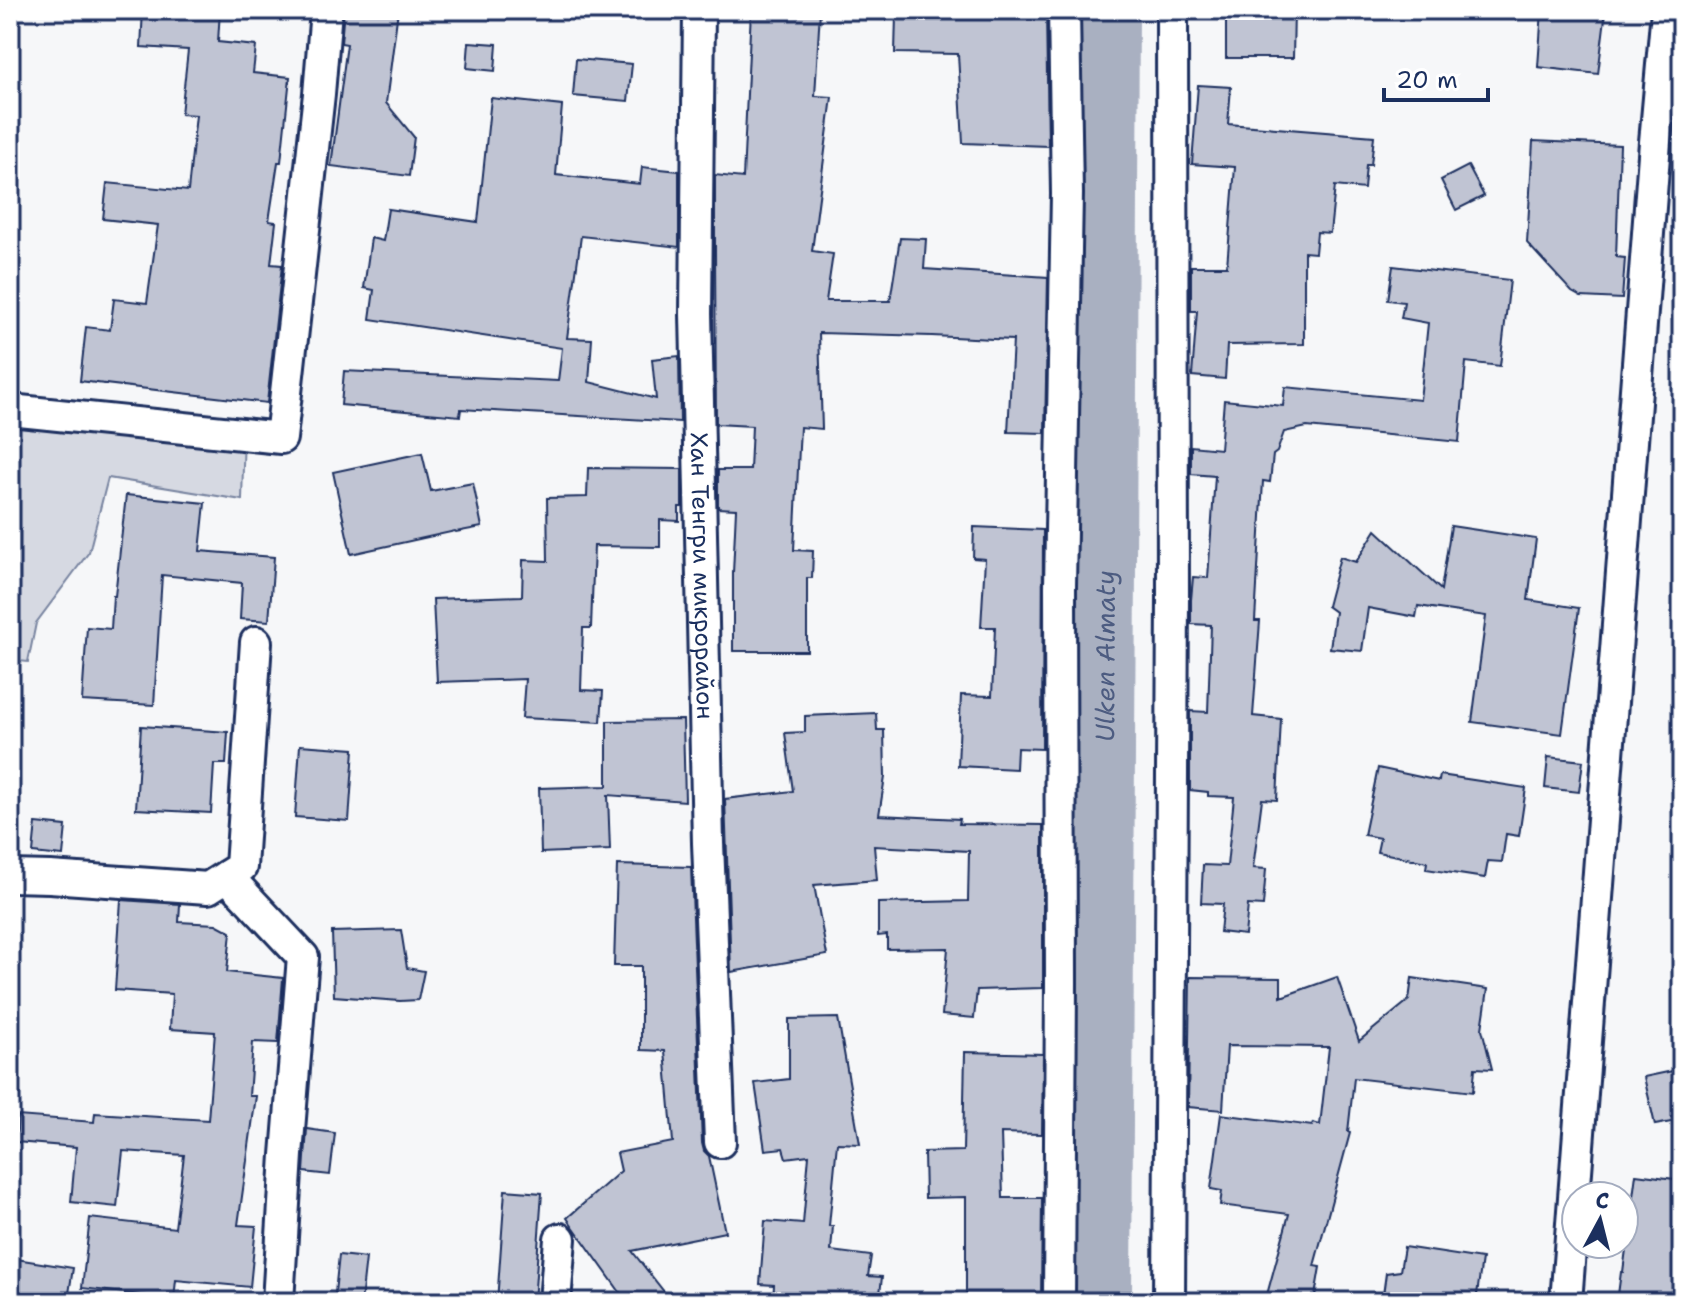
<svg xmlns="http://www.w3.org/2000/svg" width="1692" height="1312" font-family="'Shantell Sans',sans-serif">
  <style>
    .green { fill: #d6d9e2; stroke: #7884a0; stroke-width: 2 }
    .lines { fill: none; stroke-linecap: round; stroke-linejoin: round }
    .river { stroke: #a9b0c1; stroke-width: 62 }
    .building { fill: #c0c4d3; stroke: #1b2f5e; stroke-width: 2 }
    .street-casing { stroke: #1b2f5e; stroke-width: 36 }
    .street { stroke: #fff; stroke-width: 30 }
    .labels { text-anchor: middle; dominant-baseline: central; stroke-width: 6; stroke-linejoin: round; paint-order: stroke }
    .street-label { font-size: 24px; fill: #1b2f5e; stroke: #fff }
    .water-label { font-size: 26px; font-style: italic; fill: #4d5c81; stroke: #fff }
  </style>
  <rect width="100%" height="100%" fill="#f6f7f9"/>
  <filter id="ink" filterUnits="userSpaceOnUse"><feTurbulence type="fractalNoise" baseFrequency=".0125" numOctaves="2"/><feDisplacementMap in="SourceGraphic" scale="16" xChannelSelector="R" yChannelSelector="G"/><feConvolveMatrix kernelMatrix="1 2 1 2 8 2 1 2 1" color-interpolation-filters="sRGB"/></filter>
  <g filter="url(#ink)">
    <polygon class="green" points="10,410 244,432 242,500 108,478 89,552 36,623 28,662 10,660"/>
    <g class="lines">
      <path class="river" id="s1" d="M1101,1302l7,-1292"/>
    </g>
    <g class="building">
      <polygon points="143,10 220,10 218,42 256,46 253,73 290,77 281,162 278,162 269,221 276,222 271,264 282,265 267,403 80,381 86,327 110,330 114,299 147,303 158,225 103,219 107,183 188,191 196,115 181,114 188,50 141,47"/>
      <polygon points="344,10 398,10 386,103 414,137 409,176 331,166 347,44 341,43"/>
      <polygon points="751,10 820,10 815,96 832,97 812,251 833,254 826,301 890,301 900,238 926,239 924,269 1048,277 1045,433 1008,432 1013,340 932,336 819,333 822,429 800,427 794,550 813,551 812,578 807,578 807,651 733,651 733,573 736,509 718,508 718,470 750,470 752,426 716,424 715,251 715,175 743,178"/>
      <polygon points="976,10 1046,10 1048,146 963,143 958,54 895,53 896,15 976,16"/>
      <polygon points="1226,10 1294,10 1293,58 1226,58"/>
      <polygon points="1542,10 1606,10 1598,74 1538,67"/>
      <polygon points="469,42 497,44 495,71 467,68"/>
      <polygon points="576,59 632,64 628,101 573,96"/>
      <polygon points="1198,85 1231,87 1228,124 1374,136 1371,165 1366,165 1364,189 1335,186 1330,233 1317,232 1315,253 1304,252 1304,344 1227,345 1225,379 1192,376 1197,311 1191,311 1191,266 1227,266 1235,167 1192,164"/>
      <polygon points="491,98 562,106 556,175 640,184 642,167 679,171 679,247 581,236 567,338 592,339 589,382 656,399 652,359 679,356 680,422 461,409 460,416 341,405 344,371 558,381 562,348 370,319 374,290 364,288 371,238 383,241 388,209 478,222"/>
      <polygon points="1533,141 1620,145 1616,257 1625,258 1622,299 1581,297 1572,292 1527,243"/>
      <polygon points="1468,166 1484,196 1456,210 1441,180"/>
      <polygon points="1393,266 1510,280 1500,366 1466,362 1459,442 1307,427 1284,432 1277,452 1273,455 1270,482 1263,481 1255,621 1260,621 1253,716 1281,719 1277,800 1262,799 1253,868 1266,869 1263,906 1248,905 1245,935 1220,932 1223,904 1201,903 1203,865 1227,866 1234,797 1208,796 1208,792 1190,790 1190,711 1208,712 1211,625 1191,624 1191,600 1193,577 1208,578 1215,476 1191,474 1191,446 1220,449 1224,400 1283,406 1285,387 1420,400 1428,323 1401,318 1404,302 1388,300"/>
      <polygon points="422,453 431,491 473,483 482,527 456,532 455,531 351,554 333,472"/>
      <polygon points="588,468 682,469 682,507 679,507 679,521 660,520 660,547 594,546 591,628 583,628 581,690 603,691 601,722 522,718 525,679 437,682 433,599 522,596 523,560 548,561 547,498 587,497"/>
      <polygon points="126,495 205,503 200,551 274,557 269,621 240,619 242,583 162,575 154,705 82,701 87,627 111,629 113,596 115,596"/>
      <polygon points="1451,526 1536,539 1528,600 1579,608 1562,734 1472,722 1486,616 1418,606 1416,617 1368,608 1362,651 1330,648 1335,612 1327,606 1340,557 1356,562 1376,530 1441,590"/>
      <polygon points="974,527 1043,530 1042,749 1017,748 1016,769 958,766 961,695 992,696 995,627 981,627 985,559 973,558"/>
      <polygon points="876,713 877,730 884,730 885,777 879,815 960,819 959,824 1043,825 1043,988 977,990 974,1018 942,1015 948,948 887,949 887,935 878,936 878,903 968,901 969,851 874,846 877,880 814,885 827,955 731,972 725,799 793,791 785,733 805,732 805,716"/>
      <polygon points="683,720 685,801 608,795 610,850 541,853 539,788 607,786 607,721"/>
      <polygon points="141,726 228,732 226,764 214,764 211,813 136,809"/>
      <polygon points="300,745 354,749 349,821 295,817"/>
      <polygon points="1548,757 1583,761 1579,792 1545,788"/>
      <polygon points="1378,768 1439,781 1440,775 1526,788 1519,836 1506,834 1502,862 1488,861 1485,878 1426,869 1427,862 1377,852 1380,838 1364,835"/>
      <polygon points="36,823 66,826 63,856 33,853"/>
      <polygon points="617,865 691,867 702,1143 704,1151 709,1156 725,1232 632,1251 672,1302 627,1302 567,1218 621,1171 617,1153 673,1142 665,1051 641,1050 641,966 614,966"/>
      <polygon points="121,900 180,904 179,922 216,924 231,932 227,972 283,978 278,1043 253,1042 249,1096 256,1096 238,1225 256,1226 250,1287 176,1280 174,1299 82,1288 90,1218 175,1228 184,1155 123,1151 117,1207 71,1202 76,1147 16,1142 18,1116 94,1122 95,1113 208,1120 215,1032 170,1029 172,994 115,990"/>
      <polygon points="401,930 407,968 424,971 418,1000 400,1001 334,996 332,932"/>
      <polygon points="1190,977 1281,978 1281,997 1337,977 1359,1041 1409,1000 1412,978 1488,989 1482,1029 1492,1069 1475,1068 1473,1092 1354,1078 1348,1132 1350,1133 1314,1266 1320,1267 1314,1302 1265,1302 1289,1214 1220,1205 1222,1191 1211,1189 1221,1114 1312,1126 1313,1123 1320,1125 1329,1047 1227,1046 1223,1110 1188,1107"/>
      <polygon points="838,1018 860,1144 837,1143 829,1226 833,1226 831,1251 871,1256 868,1276 882,1277 879,1302 773,1302 774,1285 760,1284 765,1221 803,1224 809,1155 786,1158 783,1148 765,1150 755,1083 789,1079 789,1019"/>
      <polygon points="965,1052 1043,1054 1042,1134 1001,1133 1003,1198 1042,1198 1041,1302 966,1302 966,1197 925,1198 924,1152 963,1151"/>
      <polygon points="1682,1069 1682,1120 1655,1125 1644,1077"/>
      <polygon points="307,1129 335,1133 330,1175 304,1172"/>
      <polygon points="1636,1174 1682,1180 1682,1302 1617,1302 1621,1272 1623,1272"/>
      <polygon points="505,1190 542,1193 534,1302 497,1302"/>
      <polygon points="1404,1247 1482,1259 1476,1302 1382,1302 1386,1273 1400,1271"/>
      <polygon points="339,1255 366,1258 361,1302 334,1302"/>
      <polygon points="10,1258 73,1268 68,1300 10,1292"/>
    </g>
    <g class="lines">
      <g class="street-casing">
        <g id="street">
          <path id="s2" d="M699,10l-3,304 12,529 12,299"/>
          <polyline points="10,410 281,438 319,94 326,10"/>
          <polyline points="10,876 50,877 208,888 241,867 256,642"/>
          <polyline points="227,876 303,957 287,1155 278,1302"/>
          <polyline points="555,1302 560,1239"/>
          <polyline points="1059,1302 1061,983 1060,587 1067,194 1064,10"/>
          <polyline points="1169,1302 1173,597 1172,10"/>
          <polyline points="1566,1302 1655,142 1667,10"/>
        </g>
      </g>
      <use href="#street" class="street"/>
    </g>
  </g>
  <g class="labels">
    <g class="street-label">
      <text stroke="none"><textPath href="#s2" startOffset="566">Хан Тенгри микрорайон</textPath></text>
    </g>
    <g class="water-label">
      <text stroke="none"><textPath href="#s1" startOffset="646">Ulken Almaty</textPath></text>
    </g>
  </g>
  <rect width="1692" height="1312" fill="none" stroke="#fff" stroke-width="40"/>
  <rect x="20" y="20" width="1652" height="1272" fill="none" stroke="#1b2f5e" stroke-width="3" filter="url(#ink)"/>
  <g transform="translate(1600 1220) rotate(7)"><circle r="38" fill="#ffffff" stroke="#a4acbf" stroke-width="2"/>
  <path d="M0-6L14 30L0 20L-14 30Z" fill="#1b2f5e"/>
  <text y="-12" font-size="22" font-weight="bold" text-anchor="middle" fill="#1b2f5e">С</text>
  </g>
  <path d="M1384 88v12h104v-12" fill="none" stroke="#1b2f5e" stroke-width="4"/>
  <text x="1396" y="88" font-size="24" fill="#1b2f5e" stroke="#ffffff" stroke-width="6" paint-order="stroke">20 m</text>
</svg>
